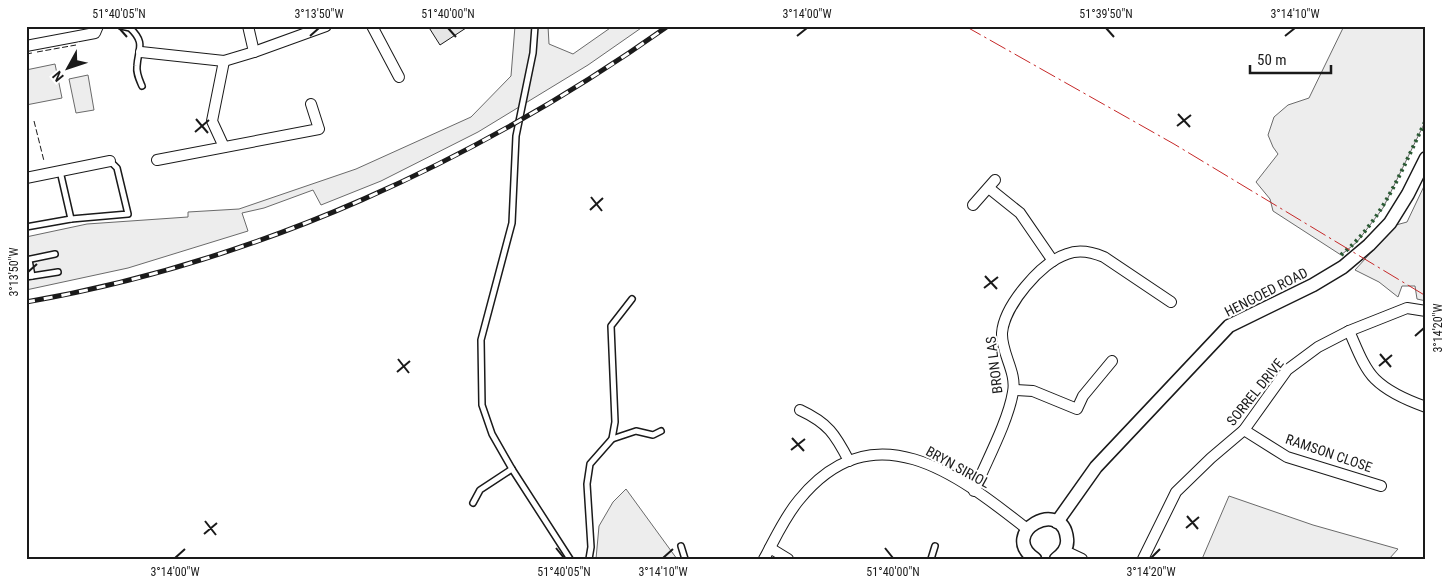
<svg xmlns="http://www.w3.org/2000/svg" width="1452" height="585" font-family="'Roboto Condensed',sans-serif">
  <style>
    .built { fill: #ededed; stroke: #6a6a6a }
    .building { fill: #e6e6e6; stroke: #1a1a1a }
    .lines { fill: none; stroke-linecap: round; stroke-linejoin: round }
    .service-casing { stroke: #1a1a1a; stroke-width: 8 }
    .minor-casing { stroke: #1a1a1a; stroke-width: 12 }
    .tertiary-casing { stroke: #1a1a1a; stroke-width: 15 }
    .service { stroke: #fff; stroke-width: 5 }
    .minor { stroke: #fff; stroke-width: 10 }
    .tertiary { stroke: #fff; stroke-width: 12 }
    .rail-casing { stroke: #1a1a1a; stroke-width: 5 }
    .rail { stroke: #fff; stroke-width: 3; stroke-dasharray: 9; stroke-linecap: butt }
    .hedge { stroke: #2b5a34; stroke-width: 4; stroke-dasharray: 2.5 4; stroke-linecap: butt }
    .fence { stroke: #1a1a1a; stroke-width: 1; stroke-dasharray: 6 2.5; stroke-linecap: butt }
    .power { stroke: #c62828; stroke-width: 1; stroke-dasharray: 18 4 2.5 4; stroke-linecap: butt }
    .ticks { fill: none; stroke: #1a1a1a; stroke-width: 2 }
    .labels { text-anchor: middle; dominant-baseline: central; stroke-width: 4; stroke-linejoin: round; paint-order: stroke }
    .street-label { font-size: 14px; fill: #1a1a1a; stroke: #fff }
    .neatline { fill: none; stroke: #1a1a1a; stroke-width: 2 }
    .ticks-label { font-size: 12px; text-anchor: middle; fill: #1a1a1a }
  </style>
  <rect width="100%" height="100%" fill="#fff"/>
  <g class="built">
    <polygon points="515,26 548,26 549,44 573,54 613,26 644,26 588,65 478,132 381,181 321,205 313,190 264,208 242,213 248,231 128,268 26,290 26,237 87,224 188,217 188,212 239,209 356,169 471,117 511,76"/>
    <polygon points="1344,26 1426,26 1426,120 1383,208 1357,242 1341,255 1273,211 1270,199 1256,182 1278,154 1273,147 1268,135 1274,117 1288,105 1309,98"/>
    <polygon points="55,64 62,98 26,105 26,70"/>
    <polygon points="88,75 94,110 76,113 69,79"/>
    <polygon points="1426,182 1426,301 1417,299 1415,286 1402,286 1398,297 1379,282 1355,270 1396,225 1407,222"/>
    <polygon points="626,489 677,559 596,559 599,526 613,502"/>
    <polygon points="1229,496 1313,525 1398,549 1389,559 1202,559"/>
  </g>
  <polygon class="building" points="428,26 465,26 466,28 440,45"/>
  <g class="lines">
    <g class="service-casing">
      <g id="service">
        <path d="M121,26l9,2c16,15 8,21 7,38 -1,7 2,13 5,20"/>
        <polyline points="535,26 533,53 516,136 512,223 481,340 482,405 492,434 512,469 570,559"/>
        <polyline points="60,171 71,219"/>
        <polyline points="26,227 71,219 128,214 117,168 110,161"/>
        <polyline points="26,260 55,254"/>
        <polyline points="29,260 32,276"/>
        <polyline points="26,277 58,272"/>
        <polyline points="612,439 636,431 653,435 661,431"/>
        <polyline points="473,503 480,490 512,469"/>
        <polyline points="681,546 685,559"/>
        <polyline points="589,559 591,547 587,484 590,464 612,439 615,422 611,326 632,299"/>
        <polyline points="931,559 935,546"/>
      </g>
    </g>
    <g class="minor-casing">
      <g id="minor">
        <polyline points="372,26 399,77"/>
        <polyline points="26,46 95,33 98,26"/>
        <polyline points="141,52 224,61 254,52 248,26"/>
        <polyline points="254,52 326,26"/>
        <polyline points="224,147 212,121 224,61"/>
        <polyline points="157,160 319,129 311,104"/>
        <polyline points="26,178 110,161"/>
        <polyline points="990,189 1020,213 1053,261"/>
        <polyline points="973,205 995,180"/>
        <path d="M1349,331c7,15 14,36 26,48 13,13 34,22 51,28"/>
        <polyline points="1014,390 1033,391 1077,409 1083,396 1112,361"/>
        <path d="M800,410c28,13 35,24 49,51"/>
        <polyline points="1244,430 1287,457 1381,486"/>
        <path d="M974,491c12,-29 34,-69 39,-99 4,-20 -12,-39 -11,-59 2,-27 39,-71 65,-79 12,-5 25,-2 37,3l67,45"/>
        <polyline points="770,548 788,559"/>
        <polyline points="1065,551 1082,559"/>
        <path d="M764,559c11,-20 20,-41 35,-59 74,-91 157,-27 228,29"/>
        <polyline points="1143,559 1176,492 1211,458 1244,430 1287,370 1318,347 1349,331 1407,308 1426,311"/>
      </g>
    </g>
    <g class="tertiary-casing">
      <g id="tertiary">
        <polyline points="1057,522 1096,467 1229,326 1313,285 1343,267 1369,245 1390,223 1408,194 1426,158"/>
        <path d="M1035,559c-38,-26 28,-63 32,-20 1,8 -4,15 -11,20"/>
      </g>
    </g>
    <use href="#service" class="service"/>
    <use href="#minor" class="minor"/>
    <use href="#tertiary" class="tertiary"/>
    <g class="rail-casing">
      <path id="rail" d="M26,302c232,-40 451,-141 642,-276"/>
    </g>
    <use href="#rail" class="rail"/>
    <path class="hedge" d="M1341,255c43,-35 61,-87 85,-135"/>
    <g class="fence">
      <polyline points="37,52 76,45"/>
      <polyline points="26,54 32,53"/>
      <polyline points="34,121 44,161"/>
    </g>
    <polyline class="power" points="965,26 1174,144 1426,296"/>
  </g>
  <path class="ticks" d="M119,28l8,9M448,28l8,9M1106,28l8,9M310,36l9,-8M797,36l10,-8M1285,36l10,-8M1178,114l12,13M196,119l12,14M1177,126l14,-11M195,132l14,-12M591,197l11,14M590,210l13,-12M28,272l9,-8M985,276l12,13M984,288l14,-11M1415,336l9,-8M1380,354l11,13M398,359l11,14M1379,366l13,-11M397,372l13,-11M792,438l12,13M791,450l14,-11M1187,516l11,13M205,521l11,14M1186,528l13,-11M204,534l13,-11M556,548l8,10M885,548l8,10M175,558l10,-9M663,558l10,-9M1151,558l9,-9"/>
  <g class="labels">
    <g class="street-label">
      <text transform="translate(1266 292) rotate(-27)">HENGOED ROAD</text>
      <text transform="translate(994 365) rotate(-97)">BRON LAS</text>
      <text transform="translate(1255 392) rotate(-51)">SORREL DRIVE</text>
      <text transform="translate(1329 453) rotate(19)">RAMSON CLOSE</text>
      <text transform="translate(958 467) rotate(29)">BRYN SIRIOL</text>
    </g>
  </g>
  <rect width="1452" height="585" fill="none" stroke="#ffffff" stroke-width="55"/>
  <g transform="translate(68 68) rotate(230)" stroke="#ffffff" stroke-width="4" paint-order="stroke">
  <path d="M0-4L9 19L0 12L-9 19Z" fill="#1a1a1a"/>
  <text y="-8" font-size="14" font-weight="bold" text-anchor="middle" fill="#1a1a1a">N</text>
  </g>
  <path d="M1250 65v8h81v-8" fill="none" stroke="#1a1a1a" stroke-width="2.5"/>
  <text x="1257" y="65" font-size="15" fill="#1a1a1a" stroke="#ffffff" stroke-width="4" paint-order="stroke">50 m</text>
  <rect x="28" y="28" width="1396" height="530" class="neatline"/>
  <g class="ticks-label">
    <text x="119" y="18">51°40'05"N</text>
    <text x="319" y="18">3°13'50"W</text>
    <text x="448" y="18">51°40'00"N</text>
    <text x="807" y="18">3°14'00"W</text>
    <text x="1106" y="18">51°39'50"N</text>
    <text x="1295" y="18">3°14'10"W</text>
    <text transform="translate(14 272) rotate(-90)" y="4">3°13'50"W</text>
    <text transform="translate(1438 328) rotate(-90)" y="4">3°14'20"W</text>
    <text x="175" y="576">3°14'00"W</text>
    <text x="564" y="576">51°40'05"N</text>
    <text x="663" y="576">3°14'10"W</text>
    <text x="893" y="576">51°40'00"N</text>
    <text x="1151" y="576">3°14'20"W</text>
  </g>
</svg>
